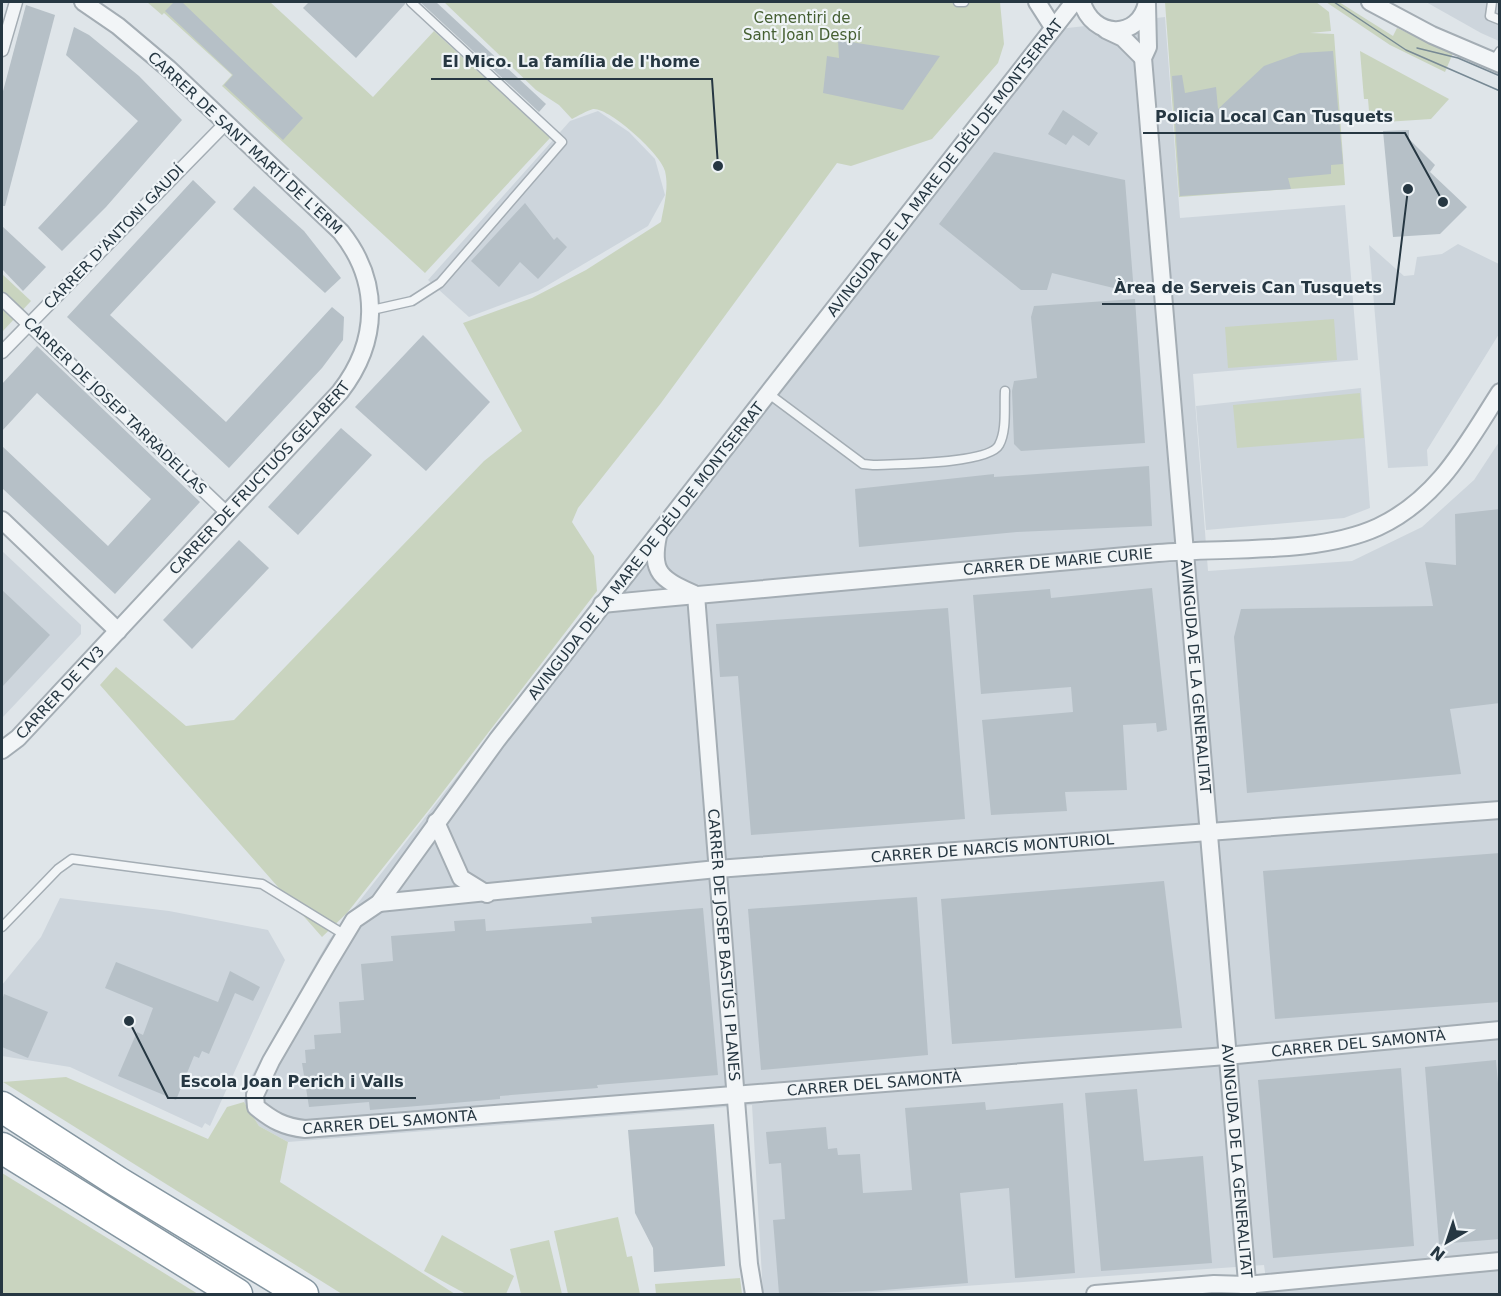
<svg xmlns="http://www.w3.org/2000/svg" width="1501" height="1296" font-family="'DejaVu Sans',sans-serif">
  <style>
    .built { fill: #cdd5dc }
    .green { fill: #c9d4bf }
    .building { fill: #b6c0c7 }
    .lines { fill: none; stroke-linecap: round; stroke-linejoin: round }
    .service-casing { stroke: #a4adb4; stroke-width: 11 }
    .pedestrian-casing { stroke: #a4adb4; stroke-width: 15 }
    .minor-casing { stroke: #a4adb4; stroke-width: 20 }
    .motorway-casing { stroke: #8596a1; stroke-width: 33 }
    .service { stroke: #f2f5f7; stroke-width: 8 }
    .pedestrian { stroke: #f2f5f7; stroke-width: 12 }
    .minor { stroke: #f2f5f7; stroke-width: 16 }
    .motorway { stroke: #fff; stroke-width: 30 }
    .tram { stroke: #778994; stroke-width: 1.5 }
    .labels { text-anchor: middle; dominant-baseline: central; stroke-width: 4.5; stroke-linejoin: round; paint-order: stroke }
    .park-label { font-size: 15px; fill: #455f32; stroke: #eff4f7 }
    .street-label { font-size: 15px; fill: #263742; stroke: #eff4f7 }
    .leader { fill: none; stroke: #263742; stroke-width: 2 }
    .callout-dot { fill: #263742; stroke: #eff4f7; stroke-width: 2 }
    .callout-label { font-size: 16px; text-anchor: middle; font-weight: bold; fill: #263742; stroke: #eff4f7; stroke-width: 4.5; stroke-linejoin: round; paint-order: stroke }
  </style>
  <rect width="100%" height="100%" fill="#dfe5e9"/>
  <g class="built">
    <polygon points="1426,2 1499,2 1499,41 1481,33"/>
    <polygon points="1165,17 1180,218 1345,205 1358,360 1193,374 1208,571 1352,561 1422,527 1474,480 1499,442 1499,1294 1268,1294 1264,1265 851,1294 763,1294 752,1105 288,1142 259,1126 244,1102 247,1084 329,940 1041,31"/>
    <polygon points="598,111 629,132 655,159 665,195 648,226 538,291 469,317 428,280 570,121"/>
    <polygon points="1458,244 1499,264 1499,334 1427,450 1428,466 1388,468 1369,245 1404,276 1414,275 1417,257 1442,254"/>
    <polygon points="1361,388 1370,508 1344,518 1206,530 1196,406"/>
    <polygon points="2,551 81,625 81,634 2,718"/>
    <polygon points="60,898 169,911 268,930 285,960 210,1126 205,1123 202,1128 70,1067 2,1056 2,985 41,937"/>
  </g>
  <g class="green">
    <polygon points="147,2 270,2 373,97 434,31 550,138 425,273 222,86 232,75 164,13 162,15"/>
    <path d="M444,2h556l4,42 -6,19 -66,76 -81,27 -14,-3 -176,240 -83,105 -6,14 22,34 3,35 -165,215 -85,107 -25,24 -222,-252 16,-18 70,59 48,-6 250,-259 38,-30 -59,-108 69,-25 54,-28 75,-48c3,-17 8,-34 4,-51 -3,-16 -56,-64 -72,-62 -7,2 -15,7 -21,10l-13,-14 -23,-15z"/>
    <polygon points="1165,2 1316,2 1329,12 1331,31 1310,33 1334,34 1345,185 1179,197"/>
    <polygon points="1326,2 1339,2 1393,36 1397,28 1453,53 1445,72 1390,45"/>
    <polygon points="1360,51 1449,99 1431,119 1370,123 1368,99 1364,99"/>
    <polygon points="2,274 31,301 2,332"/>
    <polygon points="1334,319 1337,360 1228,368 1225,327"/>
    <polygon points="1360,393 1364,438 1237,448 1233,405"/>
    <polygon points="66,1077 208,1139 227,1107 244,1102 259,1126 288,1142 280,1182 455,1294 342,1294 3,1082"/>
    <polygon points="2,1173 198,1294 2,1294"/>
    <polygon points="618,1217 627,1257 632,1256 640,1294 568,1294 554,1231"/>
    <polygon points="442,1235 514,1276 506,1294 466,1294 424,1271"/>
    <polygon points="549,1240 562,1294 521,1294 510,1249"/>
    <polygon points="740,1278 742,1294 656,1294 655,1284"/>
  </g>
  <g class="building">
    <polygon points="174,2 182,2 303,118 283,140 224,85 233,75 165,11"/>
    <polygon points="309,2 405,2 405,4 356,58 303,8"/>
    <polygon points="420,2 436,2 546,104 539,112"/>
    <polygon points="26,5 55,15 5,206 2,206 2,95"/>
    <polygon points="74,27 89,35 139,76 182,120 106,207 62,251 38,228 138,121 66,55"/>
    <polygon points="838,40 940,56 903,110 823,93 827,56 839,58"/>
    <polygon points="1333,51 1343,164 1331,165 1331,174 1288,178 1291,189 1180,196 1172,76 1182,75 1185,93 1216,87 1218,109 1264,66 1300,53"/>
    <polygon points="1063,110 1098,133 1089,146 1073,135 1066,145 1048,134"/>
    <polygon points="1409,130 1409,139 1435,165 1430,172 1467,207 1440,234 1393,237 1383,131"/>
    <polygon points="994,152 1125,180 1134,293 1052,273 1047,290 1021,290 939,224"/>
    <polygon points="193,180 216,202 110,315 226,422 332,307 344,317 343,340 322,368 229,468 67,317"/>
    <polygon points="254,186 304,231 341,278 325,293 233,209"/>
    <polygon points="525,203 554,240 557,237 567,247 538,279 520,262 499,287 471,261"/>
    <polygon points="2,226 46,267 23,291 2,269"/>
    <polygon points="1135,299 1145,443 1021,451 1014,444 1012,391 1014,381 1037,378 1031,317 1034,306"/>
    <polygon points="423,335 490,402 426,471 355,407"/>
    <polygon points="37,346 200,502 115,594 2,488 2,446 108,546 151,499 37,393 2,431 2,384"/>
    <polygon points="341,428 372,455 298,535 268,507"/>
    <polygon points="1149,466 1152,526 1017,532 859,547 855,489 994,474 994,477"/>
    <polygon points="1500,509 1500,703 1450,709 1461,774 1247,793 1234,637 1241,609 1433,606 1425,562 1456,565 1455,514"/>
    <polygon points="239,540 269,568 192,649 163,620"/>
    <polygon points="1152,588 1167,730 1157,732 1156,723 1123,725 1127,790 1065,792 1067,811 991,815 982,720 1073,712 1071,687 981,694 973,595 1050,589 1051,598"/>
    <polygon points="2,590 50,635 2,687"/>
    <polygon points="948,608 965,819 751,835 738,676 720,677 716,624"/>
    <polygon points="1500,853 1500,1002 1275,1019 1263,871"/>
    <polygon points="1164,881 1182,1028 952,1044 941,899"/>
    <polygon points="917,897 928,1055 761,1070 748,909"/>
    <polygon points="703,908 718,1075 597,1085 598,1088 500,1096 500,1099 370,1110 369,1102 309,1107 302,1063 306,1063 305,1050 315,1049 314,1035 341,1033 339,1002 364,1000 361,964 393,961 391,936 455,931 454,921 485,919 486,931 592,923 591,917"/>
    <polygon points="116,962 218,1002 230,971 260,987 253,1001 235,993 209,1054 202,1051 199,1058 194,1056 176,1100 118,1076 137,1032 143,1035 153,1008 105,988"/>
    <polygon points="4,994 48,1012 28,1058 2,1047 2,1001"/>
    <polygon points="1496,1060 1500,1107 1500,1239 1439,1244 1425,1067"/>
    <polygon points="1401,1068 1414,1246 1273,1258 1258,1080"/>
    <polygon points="1137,1089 1144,1161 1203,1156 1212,1263 1101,1271 1085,1093"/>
    <polygon points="985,1102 986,1110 1063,1103 1075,1273 1015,1278 1009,1188 960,1193 968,1283 872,1291 779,1294 773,1220 785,1219 781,1163 769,1164 766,1132 826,1127 828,1149 837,1148 838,1155 860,1154 863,1193 912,1190 905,1108"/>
    <polygon points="714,1124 725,1266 654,1272 653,1248 635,1213 628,1130"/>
  </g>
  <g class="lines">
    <g class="service-casing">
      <g id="service">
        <polyline points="958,2 964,2"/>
        <polyline points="1492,2 1490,16 1500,20"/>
        <polyline points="1493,62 1500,51"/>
        <polyline points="372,310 412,301 440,283 562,142 411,2"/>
        <path d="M769,394l94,70 10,1c23,-1 116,-1 126,-20 8,-15 5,-37 6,-54"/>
        <polyline points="2,927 58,869 72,859 262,884 345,935"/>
      </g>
    </g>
    <g class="pedestrian-casing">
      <g id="pedestrian">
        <polyline points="2,50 16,2"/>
        <polyline points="2,299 227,513"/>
        <polyline points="2,352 227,122"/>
      </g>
    </g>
    <g class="minor-casing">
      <g id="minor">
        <polyline points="1037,2 1053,27"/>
        <path id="s1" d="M1074,2l-577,738 -118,163 -25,17 -26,43 -57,98 -16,34 1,12c16,13 28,20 49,22l921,-73 274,-26"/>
        <path d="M1082,2c10,36 57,39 65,0"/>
        <polyline points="1370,2 1432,35 1500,64"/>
        <path id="s2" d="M1147,5l1,42 -5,11 105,1236"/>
        <polyline points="1106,30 1123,38 1143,58"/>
        <polyline points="2,520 118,631"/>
        <path d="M658,536c-8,38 4,43 36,58"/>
        <path id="s3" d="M696,595l53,669 5,30"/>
        <path id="s4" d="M602,604c185,-18 370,-35 556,-51 68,-6 159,2 220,-26 60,-28 88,-82 122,-135"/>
        <path id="s5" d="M2,750l16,-12 322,-346c39,-50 41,-110 1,-160l-172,-163 -51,-43 -35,-24"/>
        <polyline points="436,822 461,878 487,894"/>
        <path id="s6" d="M379,903l338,-34 783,-59"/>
        <polyline points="1095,1294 1214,1284 1246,1285 1500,1261"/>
      </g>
    </g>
    <g class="motorway-casing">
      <g id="motorway">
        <polyline points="2,1107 118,1182 303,1294"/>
        <polyline points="2,1148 237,1294"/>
      </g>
    </g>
    <use href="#service" class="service"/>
    <use href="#pedestrian" class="pedestrian"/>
    <use href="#minor" class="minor"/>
    <use href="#motorway" class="motorway"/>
    <g class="tram">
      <polyline points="1334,2 1406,50 1500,91"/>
      <polyline points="1417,48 1458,58 1500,76"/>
    </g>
  </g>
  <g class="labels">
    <g class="park-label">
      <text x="802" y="18">Cementiri de<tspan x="802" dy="17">Sant Joan Despí</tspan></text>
    </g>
    <g class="street-label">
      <text transform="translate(245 143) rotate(43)">CARRER DE SANT MARTÍ DE L'ERM</text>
      <text transform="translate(945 168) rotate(-52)">AVINGUDA DE LA MARE DE DÉU DE MONTSERRAT</text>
      <text transform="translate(114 237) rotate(-46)">CARRER D'ANTONI GAUDÍ</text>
      <text transform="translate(115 406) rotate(44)">CARRER DE JOSEP TARRADELLAS</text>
      <text stroke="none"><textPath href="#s5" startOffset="375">CARRER DE FRUCTUÓS GELABERT</textPath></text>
      <text transform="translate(646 551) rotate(-52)">AVINGUDA DE LA MARE DE DÉU DE MONTSERRAT</text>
      <text stroke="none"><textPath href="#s4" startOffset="458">CARRER DE MARIE CURIE</textPath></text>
      <text stroke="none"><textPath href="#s2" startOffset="675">AVINGUDA DE LA GENERALITAT</textPath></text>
      <text stroke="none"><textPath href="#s5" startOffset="82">CARRER DE TV3</textPath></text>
      <text stroke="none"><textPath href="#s6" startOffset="616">CARRER DE NARCÍS MONTURIOL</textPath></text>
      <text stroke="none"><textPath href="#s3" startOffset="351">CARRER DE JOSEP BASTÚS I PLANES</textPath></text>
      <text stroke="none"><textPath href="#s1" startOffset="2493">CARRER DEL SAMONTÀ</textPath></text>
      <text stroke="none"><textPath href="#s1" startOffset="2007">CARRER DEL SAMONTÀ</textPath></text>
      <text stroke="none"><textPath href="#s1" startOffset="1521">CARRER DEL SAMONTÀ</textPath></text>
      <text stroke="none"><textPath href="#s2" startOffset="1161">AVINGUDA DE LA GENERALITAT</textPath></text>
    </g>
  </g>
  <path class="leader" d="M718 166L712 79H431M1443 202L1405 133H1143M1408 189L1394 304H1102M129 1021L168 1098H416"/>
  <g class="callout-dot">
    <circle cx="718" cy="166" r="6"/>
    <circle cx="1443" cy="202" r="6"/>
    <circle cx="1408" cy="189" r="6"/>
    <circle cx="129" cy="1021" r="6"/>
  </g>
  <g class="callout-label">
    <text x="571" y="67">El Mico. La família de l'home</text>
    <text x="1274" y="122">Policia Local Can Tusquets</text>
    <text x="1248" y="293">Àrea de Serveis Can Tusquets</text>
    <text x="292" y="1087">Escola Joan Perich i Valls</text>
  </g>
  <rect width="1501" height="1296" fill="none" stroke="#263742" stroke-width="6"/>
  <g transform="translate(1447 1242) rotate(219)" stroke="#eff4f7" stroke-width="4.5" paint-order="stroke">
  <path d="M0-4.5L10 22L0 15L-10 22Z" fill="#263742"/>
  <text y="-9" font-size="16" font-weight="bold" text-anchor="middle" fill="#263742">N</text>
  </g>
</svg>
